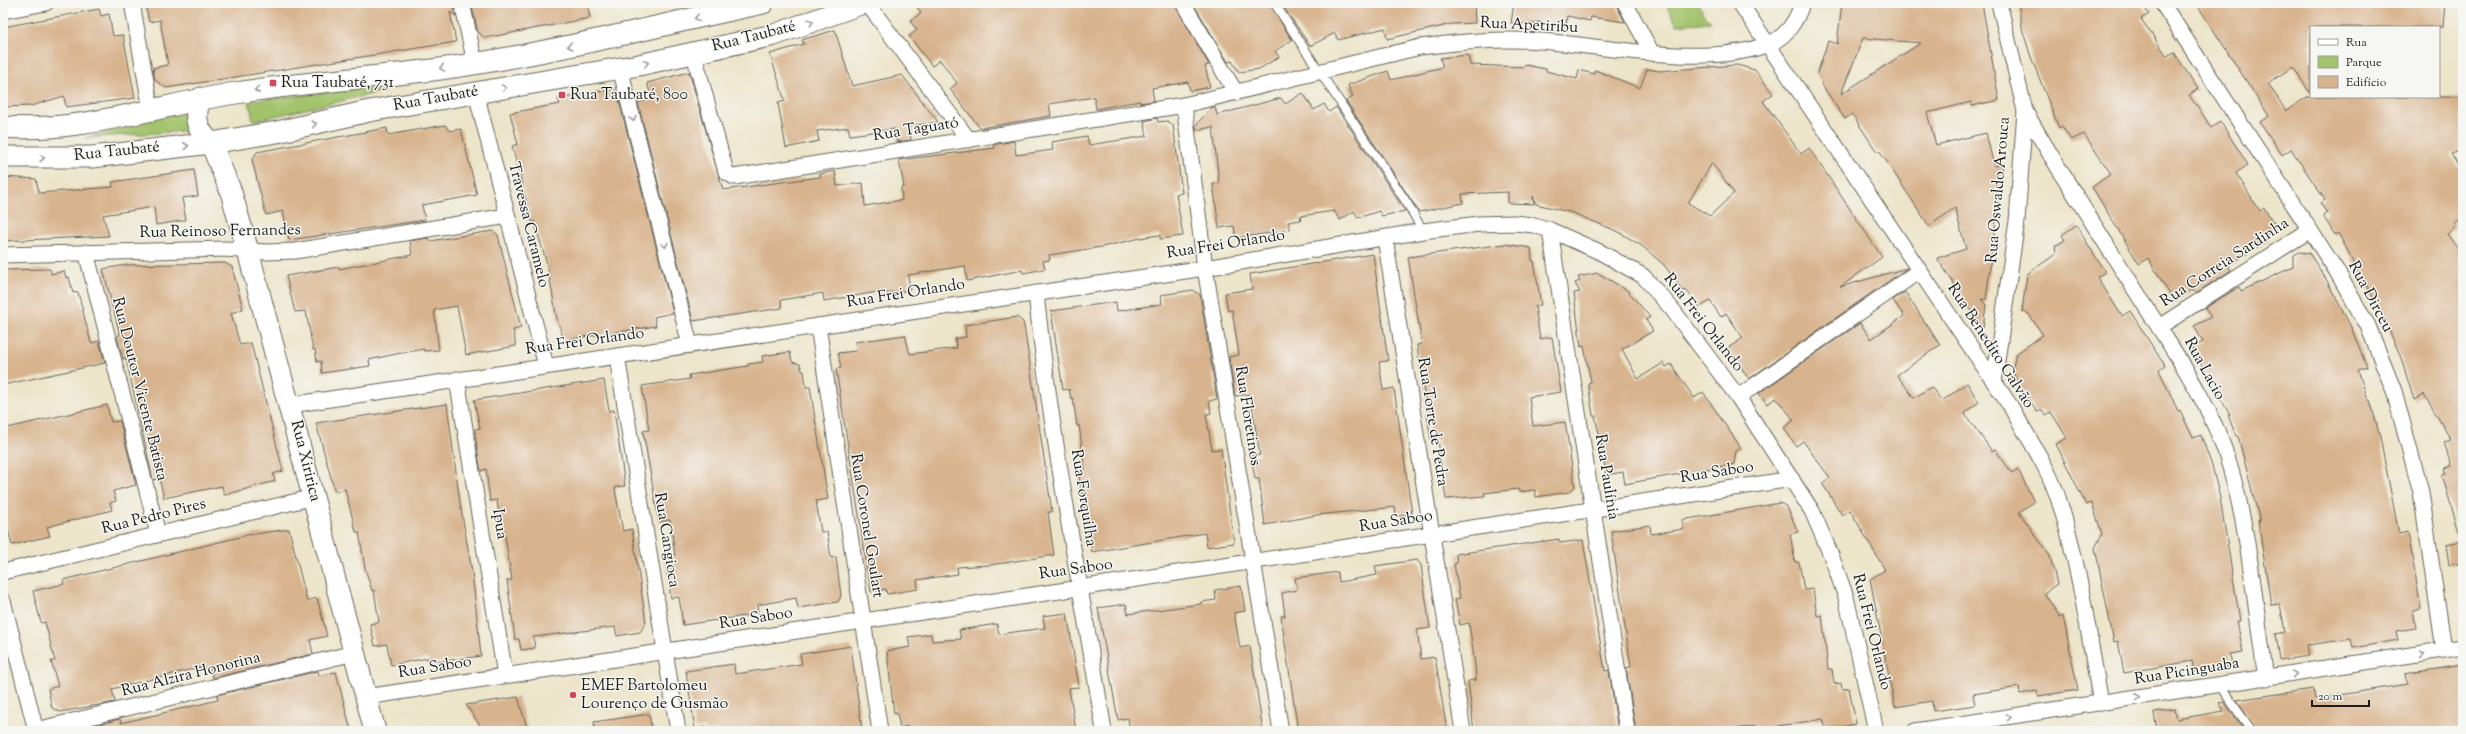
<svg xmlns="http://www.w3.org/2000/svg" width="2466" height="734" font-family="'Sorts Mill Goudy',serif">
  <style>
    .green { fill: #a2c36c; stroke: #5f7044 }
    .building { fill: #d8b48e; fill-rule: evenodd }
    .lines { fill: none; stroke-linecap: round; stroke-linejoin: round }
    .lane-casing { stroke: #656259; stroke-width: 10 }
    .street-casing { stroke: #656259; stroke-width: 17 }
    .secondary-casing { stroke: #656259; stroke-width: 23 }
    .lane { stroke: #fff; stroke-width: 8 }
    .street { stroke: #fff; stroke-width: 15 }
    .secondary { stroke: #fff; stroke-width: 21 }
    .oneway { stroke: #999 }
    .poi-dot { fill: #d1495b; stroke: #f6f6f2; stroke-width: 1.5 }
    .labels { text-anchor: middle; dominant-baseline: central; stroke-width: 3; stroke-linejoin: round; paint-order: stroke }
    .street-label { font-size: 16px; fill: #1c1c1c; stroke: #f6f6f2 }
    .poi-label { font-size: 16px; fill: #1c1c1c; stroke: #f6f6f2; text-anchor: start }
  </style>
  <rect width="100%" height="100%" fill="#f6f6f2"/>
  <filter id="ink" filterUnits="userSpaceOnUse"><feTurbulence type="fractalNoise" baseFrequency=".025" numOctaves="2"/><feDisplacementMap in="SourceGraphic" scale="8" xChannelSelector="R" yChannelSelector="G"/><feConvolveMatrix kernelMatrix="1 2 1 2 8 2 1 2 1" color-interpolation-filters="sRGB"/></filter>
  <filter id="wash" filterUnits="userSpaceOnUse"><feTurbulence type="fractalNoise" baseFrequency=".012" numOctaves="4" result="noise"/><feDisplacementMap in="SourceGraphic" scale="16" xChannelSelector="R" yChannelSelector="G"/><feGaussianBlur stdDeviation="0.9" result="paint"/><feColorMatrix in="noise" values="0 0 0 0 0 0 0 0 0 0 0 0 0 0 0 0 0 1.4 0 .05"/><feComposite in="paint" operator="in"/></filter>
  <g filter="url(#wash)">
    <rect width="100%" height="100%" fill="#ede5ca"/>
    <g class="green">
      <polygon points="1665,3 1697,3 1710,22 1677,25"/>
      <polygon points="356,89 385,91 253,121 249,101"/>
      <polygon points="182,112 186,131 85,138"/>
    </g>
    <g id="blocks">
      <g class="building">
        <polygon points="145,3 453,3 456,16 450,12 456,42 166,88 155,80 153,68 168,65 160,20 149,22"/>
        <polygon points="471,3 587,3 590,18 485,38 478,32"/>
        <polygon points="914,3 1174,3 1209,65 1205,66 1210,87 1190,91 1188,82 1152,88 1154,101 1140,103 1140,101 1096,109 1094,97 1049,104 1051,116 980,128 950,89 957,83 940,60 932,66 909,36 917,30 910,21 921,13"/>
        <polygon points="1193,3 1269,3 1292,40 1275,51 1279,57 1259,69 1239,72 1232,61 1228,62"/>
        <polygon points="1281,3 1474,3 1475,23 1452,24 1387,39 1385,28 1338,40 1335,33 1310,46"/>
        <polygon points="1514,3 1615,3 1625,22 1591,17 1590,21 1567,16 1566,26 1537,22 1537,24 1511,23"/>
        <path d="M1842,3h140l17,97 -27,6 -1,-4 -44,11 9,32 50,-12 8,33 9,-2 -17,136 -5,-1 5,6 -3,23 -46,-70 29,-9 -11,-41 -26,18 -50,-76 -2,2 -25,-38 -7,5 -24,-35 2,-1 -6,-9 11,-33 9,3zM1863,38l58,5 -80,51z"/>
        <polygon points="2018,3 2141,3 2149,14 2141,19 2167,56 2174,52 2198,89 2189,95 2211,127 2220,121 2248,165 2236,173 2260,211 2264,208 2277,228 2266,235 2269,239 2228,266 2231,270 2196,293 2193,289 2176,301 2172,298 2148,258 2139,264 2092,187 2111,174 2084,134 2071,140 2062,126 2059,128 2031,57 2023,32"/>
        <polygon points="2196,3 2445,3 2443,27 2311,27 2311,94 2293,67 2268,83 2286,111 2307,97 2461,97 2463,150 2451,154 2463,174 2463,219 2454,224 2456,227 2447,234 2463,256 2463,532 2459,532 2442,475 2446,474 2444,468 2451,466 2444,442 2451,440 2424,394 2414,400 2400,355 2382,314 2338,233 2335,235 2323,216 2327,213 2320,203 2325,200 2291,149 2282,155 2260,122 2269,116"/>
        <polygon points="99,9 101,16 109,14 113,36 123,35 135,98 66,107 64,96 31,106 3,107 3,27"/>
        <polygon points="835,30 852,86 902,75 938,122 909,126 911,140 897,142 894,129 850,135 848,127 817,131 819,141 786,148 778,103 785,101 770,54 804,44 802,40"/>
        <path d="M1468,55l2,10 54,2 1,-2 21,4v2l31,8 2,-9 15,4 1,-4 45,18 7,-19 12,2 78,-6 18,5 18,24 -10,7 38,53 8,-6 73,109 -42,30 67,-19 -158,111 -21,-31 15,-10 -17,-25 -5,4 -11,-16 -10,6 -14,-17 -3,1 -19,-26 -22,-19 -23,-14 -46,-19 -37,-9 -3,-8 1,8 -26,-1v-11l-46,2 1,9 -44,9 -73,-111 7,-4 -5,-12 40,-14 3,9 52,-13 -3,-9zM1712,163l22,30 -24,23 -22,-13z"/>
        <polygon points="689,72 723,190 820,177 820,174 835,171 837,186 863,183 865,206 902,200 901,188 904,187 899,160 995,148 993,145 1014,141 1016,155 1053,150 1052,142 1087,136 1089,145 1147,136 1144,121 1157,118 1158,122 1167,121 1173,125 1182,193 1176,194 1183,236 1160,239 1160,235 1145,237 1102,247 1049,255 1050,260 1043,261 1045,269 1023,273 1022,270 967,281 965,266 939,270 908,275 910,290 883,294 883,291 824,301 823,293 781,300 782,308 693,321 638,103 652,99 647,83"/>
        <polygon points="613,89 617,93 673,313 654,317 656,326 564,340 557,319 547,264 534,221 532,222 512,146 518,144 510,113 560,104 558,99"/>
        <polygon points="1303,93 1314,110 1324,104 1329,112 1336,107 1405,211 1382,216 1379,211 1358,218 1354,211 1340,220 1334,211 1300,216 1301,220 1288,222 1290,230 1236,238 1234,226 1219,228 1213,184 1219,183 1213,127 1196,130 1196,125 1211,108 1215,107 1217,115 1281,98 1285,104"/>
        <polygon points="445,125 449,131 461,129 477,195 422,205 425,220 289,240 283,211 266,215 252,160 257,152 387,128 388,135"/>
        <polygon points="194,170 198,196 182,198 186,220 156,225 154,207 103,215 109,236 3,241 3,177 36,179 39,193 113,187 112,182"/>
        <polygon points="2076,225 2105,272 2097,277 2122,316 2130,311 2165,366 2159,370 2178,411 2180,410 2193,438 2201,435 2212,466 2220,498 2240,621 2237,621 2243,652 2230,654 2232,666 2194,672 2192,661 2124,673 2118,641 2114,642 2095,548 2102,534 2092,503 2086,505 2056,444 2067,438 2051,412 2046,415 2042,410 2037,412 2015,378 2013,367 2016,354 2043,335 2028,313 2022,311 2027,274 2056,254 2055,246 2065,240 2062,235"/>
        <polygon points="493,231 498,235 521,328 513,330 516,346 466,355 457,306 434,310 439,350 424,351 424,349 391,355 369,360 370,366 322,373 321,361 317,362 315,349 313,350 306,311 295,312 286,276 339,267 339,269 412,255 410,241 429,238 430,241"/>
        <polygon points="1505,244 1531,248 1532,261 1534,261 1541,305 1535,306 1540,339 1552,337 1561,392 1529,397 1533,426 1565,422 1575,487 1569,492 1536,497 1535,490 1519,492 1518,489 1484,493 1485,496 1446,499 1438,440 1431,441 1417,345 1422,344 1408,257"/>
        <polygon points="2299,252 2309,253 2326,279 2351,327 2367,367 2358,370 2368,400 2370,400 2380,437 2399,534 2408,532 2421,609 2413,611 2416,628 2396,631 2398,640 2353,648 2351,639 2307,645 2309,656 2280,660 2276,634 2285,632 2280,604 2271,605 2258,520 2260,522 2238,436 2236,436 2228,415 2230,415 2192,348 2203,342 2194,326 2211,317 2205,308 2239,287 2241,291 2293,267 2293,256"/>
        <polygon points="1373,254 1388,361 1379,362 1383,390 1394,388 1412,514 1396,517 1395,507 1317,515 1265,525 1259,479 1255,479 1251,456 1260,455 1250,394 1235,396 1229,357 1239,355 1232,310 1228,311 1225,293 1252,289 1250,274"/>
        <polygon points="225,263 232,267 243,309 231,313 240,345 251,343 283,471 273,474 275,481 224,495 222,486 164,498 159,478 153,480 126,358 123,359 117,336 120,335 103,269 126,265"/>
        <polygon points="50,269 51,274 64,271 66,278 69,277 73,293 78,292 91,343 99,341 105,363 3,385 3,270"/>
        <polygon points="1598,273 1628,291 1650,317 1646,320 1653,331 1622,349 1638,379 1663,363 1666,367 1671,364 1694,398 1703,392 1741,448 1736,451 1734,464 1625,484 1623,472 1606,475 1601,442 1595,416 1593,416 1588,383 1591,382 1584,346 1581,347 1574,293 1580,292 1575,283 1580,281 1578,277"/>
        <polygon points="1193,290 1200,295 1217,399 1209,401 1211,413 1206,414 1212,450 1221,449 1234,543 1207,547 1205,533 1092,552 1078,471 1085,470 1079,425 1077,426 1073,398 1071,398 1069,389 1063,390 1051,311 1116,302 1117,311 1162,304 1161,295"/>
        <polygon points="1905,292 1940,345 1897,375 1914,398 1931,387 1942,401 1967,383 1979,402 1964,413 1992,451 1995,449 2012,473 2018,469 2034,502 2019,512 2050,556 2057,584 2044,593 2060,617 2063,616 2078,690 2038,696 2037,691 2020,694 2019,687 1973,694 1975,705 1933,711 1932,701 1895,707 1870,579 1885,570 1850,510 1842,515 1822,483 1830,478 1803,441 1796,446 1784,428 1794,420 1776,398 1767,404 1759,393 1860,323 1871,339 1887,328 1904,316 1893,300"/>
        <polygon points="1017,317 1023,322 1025,332 1052,512 1048,512 1054,555 990,565 957,567 958,574 917,580 918,589 887,594 886,589 871,592 836,369 841,368 838,353 856,351 855,342 905,335 910,354 957,348 955,339 966,337 965,325"/>
        <polygon points="790,352 792,362 800,364 802,371 804,371 806,387 810,387 828,499 816,501 821,532 827,531 831,558 836,557 841,596 838,602 798,608 796,598 757,605 758,614 683,625 679,597 671,598 665,556 675,555 670,520 659,522 643,431 649,430 642,386 690,379 689,375 748,366 748,364 763,362 762,356"/>
        <polygon points="604,380 609,411 614,410 625,486 616,487 615,490 623,531 632,529 646,623 640,632 617,636 615,627 533,637 535,648 521,650 519,639 515,639 507,580 512,580 503,524 500,524 497,500 490,501 486,469 481,471 475,436 475,429 480,428 474,400"/>
        <polygon points="447,404 460,503 472,572 481,656 429,663 428,658 391,665 387,644 375,646 370,624 379,622 374,590 372,591 365,568 359,532 356,532 345,489 335,492 316,423"/>
        <polygon points="107,405 111,422 120,421 136,485 113,491 116,501 110,503 112,510 47,527 50,536 12,545 3,509 3,429"/>
        <polygon points="1780,503 1787,507 1798,532 1790,534 1795,562 1799,562 1804,590 1813,589 1817,616 1822,615 1828,669 1832,669 1834,684 1841,683 1842,689 1849,688 1856,724 1826,730 1823,719 1778,726 1779,731 1757,731 1756,726 1720,731 1636,731 1626,668 1631,667 1611,531 1650,525 1651,534 1684,529 1682,520"/>
        <polygon points="289,529 307,601 317,598 327,636 310,640 313,654 213,678 210,667 202,669 201,667 112,689 115,702 60,712 52,708 48,689 58,686 51,661 55,661 45,622 41,623 33,591 64,584 63,580 248,535"/>
        <polygon points="1559,539 1560,543 1583,540 1605,671 1609,670 1618,731 1474,731 1468,681 1476,680 1475,665 1469,623 1460,625 1455,599 1460,598 1454,564 1457,563 1456,554"/>
        <polygon points="2463,541 2463,563 2449,565 2446,544"/>
        <polygon points="1417,560 1421,565 1430,628 1417,630 1421,659 1435,657 1447,731 1298,731 1281,616 1285,616 1282,593 1297,590 1295,578 1338,572 1339,582 1377,575 1375,566"/>
        <polygon points="1241,586 1245,611 1234,613 1240,648 1250,646 1263,731 1130,731 1128,718 1118,720 1098,608 1126,604 1128,614 1201,604 1201,602 1216,600 1215,590"/>
        <polygon points="1067,613 1079,687 1069,688 1076,731 908,731 908,726 900,728 897,713 894,714 887,651 910,647 908,637 931,634 932,641 961,639 959,630 997,624 999,634 1045,628 1043,616"/>
        <polygon points="851,646 862,731 706,731 705,727 695,729 686,671 734,664 735,674 802,664 800,654"/>
        <polygon points="2463,665 2463,731 2353,731 2353,729 2334,731 2257,731 2236,700 2313,689 2315,699 2407,684 2405,674"/>
        <polygon points="318,671 319,676 336,672 351,731 94,731 93,726 120,719 121,723 218,700 217,695"/>
        <polygon points="518,697 528,731 484,731 466,705"/>
        <polygon points="2224,702 2245,731 2157,731 2154,712 2175,709 2177,719 2224,711 2219,703"/>
        <polygon points="649,714 652,731 595,731 594,722"/>
      </g>
    </g>
  </g>
  <g filter="url(#ink)">
    <use href="#blocks" fill-opacity="0" stroke="#656259" stroke-width="1"/>
    <g class="lines">
      <g class="lane-casing">
        <g id="lane">
          <polyline points="1274,3 1407,203 1423,231"/>
          <polyline points="2219,685 2252,731"/>
        </g>
      </g>
      <g class="street-casing">
        <g id="street">
          <polyline points="132,3 151,110"/>
          <polyline points="462,3 475,63"/>
          <polyline points="867,3 969,140"/>
          <polyline points="1183,3 1236,93"/>
          <polyline points="1625,3 1652,53"/>
          <path d="M1740,3l271,404c17,31 39,62 49,97 20,63 29,134 41,199"/>
          <polyline points="2162,3 2336,270 2368,326 2394,391 2421,492 2444,650"/>
          <polyline points="3,11 46,3"/>
          <path d="M693,51l33,121 8,5 450,-72 236,-58c40,-5 79,-9 120,-6 67,5 162,27 226,4 19,-6 31,-24 36,-42"/>
          <polyline points="620,68 690,345"/>
          <polyline points="476,93 546,366"/>
          <polyline points="1184,105 1205,268 1281,731"/>
          <path d="M2025,111c37,66 79,129 119,193 33,52 69,103 86,163 20,67 25,142 36,211"/>
          <polyline points="1550,230 1627,731"/>
          <polyline points="1385,238 1463,731"/>
          <polyline points="86,252 158,534"/>
          <polyline points="3,255 226,249 266,252 295,251 507,216"/>
          <path d="M1036,293c15,147 45,292 68,438"/>
          <polyline points="818,326 880,731"/>
          <polyline points="2159,327 2310,230"/>
          <polyline points="617,356 678,731"/>
          <polyline points="457,379 505,675"/>
          <polyline points="1994,382 2017,221 2025,111 1999,3"/>
          <polyline points="1738,397 1919,271"/>
          <polyline points="290,405 1205,268 1423,231 1479,224 1514,223 1534,225 1550,230 1600,252 1643,276 1672,309 1738,397 1812,511 1831,555 1846,597 1876,731"/>
          <polyline points="3,572 314,497"/>
          <polyline points="3,601 36,731"/>
          <polyline points="366,697 1792,479"/>
          <polyline points="36,730 354,653"/>
          <polyline points="1915,731 2463,647"/>
        </g>
      </g>
      <g class="secondary-casing">
        <g id="secondary">
          <path d="M201,98c-8,17 -5,32 10,45l20,49 17,59 127,480"/>
          <path d="M3,127c80,6 155,-22 233,-34 67,-11 136,-15 204,-24 109,-15 215,-43 323,-66"/>
          <polyline points="3,157 92,157 211,143 277,132 369,111 639,65 774,35 863,3"/>
        </g>
      </g>
      <use href="#lane" class="lane"/>
      <use href="#street" class="street"/>
      <use href="#secondary" class="secondary"/>
    </g>
    <defs><path id="oneway-chevron" d="M-2-3.5L2.5 0L-2 3.5" fill="none" stroke-width="1.6" stroke-linecap="round" stroke-linejoin="round"/></defs>
    <g class="oneway">
      <use href="#oneway-chevron" transform="translate(697 18) rotate(167)"/>
      <use href="#oneway-chevron" transform="translate(811 22) rotate(-19)"/>
      <use href="#oneway-chevron" transform="translate(570 46) rotate(168)"/>
      <use href="#oneway-chevron" transform="translate(646 63) rotate(-14)"/>
      <use href="#oneway-chevron" transform="translate(442 68) rotate(171)"/>
      <use href="#oneway-chevron" transform="translate(504 88) rotate(-10)"/>
      <use href="#oneway-chevron" transform="translate(257 90) rotate(173)"/>
      <use href="#oneway-chevron" transform="translate(633 119) rotate(76)"/>
      <use href="#oneway-chevron" transform="translate(314 124) rotate(-13)"/>
      <use href="#oneway-chevron" transform="translate(186 146) rotate(-5)"/>
      <use href="#oneway-chevron" transform="translate(42 158) rotate(-1)"/>
      <use href="#oneway-chevron" transform="translate(665 245) rotate(76)"/>
      <use href="#oneway-chevron" transform="translate(2422 654) rotate(-9)"/>
      <use href="#oneway-chevron" transform="translate(2294 674) rotate(-9)"/>
      <use href="#oneway-chevron" transform="translate(2138 697) rotate(-9)"/>
      <use href="#oneway-chevron" transform="translate(2009 717) rotate(-9)"/>
    </g>
  </g>
  <g class="poi-dot">
    <rect x="269" y="79" width="8" height="8" rx="2"/>
    <rect x="558" y="91" width="8" height="8" rx="2"/>
    <circle cx="573" cy="695" r="4"/>
  </g>
  <g class="labels">
    <g class="street-label">
      <text transform="translate(1529 26) rotate(3)">Rua Apetiribu</text>
      <text transform="translate(754 37) rotate(-14)">Rua Taubaté</text>
      <text transform="translate(436 99) rotate(-10)">Rua Taubaté</text>
      <text transform="translate(916 130) rotate(-9)">Rua Taguató</text>
      <text transform="translate(117 152) rotate(-6)">Rua Taubaté</text>
      <text transform="translate(1999 190) rotate(-85)">Rua Oswaldo Arouca</text>
      <text transform="translate(528 225) rotate(76)">Travessa Caramelo</text>
      <text transform="translate(220 232) rotate(-1)">Rua Reinoso Fernandes</text>
      <text transform="translate(1226 245) rotate(-9)">Rua Frei Orlando</text>
      <text transform="translate(2225 263) rotate(-33)">Rua Correia Sardinha</text>
      <text transform="translate(906 294) rotate(-9)">Rua Frei Orlando</text>
      <text transform="translate(2370 297) rotate(62)">Rua Dirceu</text>
      <text transform="translate(1703 323) rotate(52)">Rua Frei Orlando</text>
      <text transform="translate(585 342) rotate(-8)">Rua Frei Orlando</text>
      <text transform="translate(1990 346) rotate(57)">Rua Benedito Galvão</text>
      <text transform="translate(2204 369) rotate(61)">Rua Lacio</text>
      <text transform="translate(139 389) rotate(76)">Rua Doutor Vicente Batista</text>
      <text transform="translate(1247 416) rotate(81)">Rua Floretinos</text>
      <text transform="translate(1432 422) rotate(81)">Rua Torre de Pedra</text>
      <text transform="translate(305 461) rotate(76)">Rua Xiririca</text>
      <text transform="translate(1717 473) rotate(-9)">Rua Saboo</text>
      <text transform="translate(1606 477) rotate(81)">Rua Paulínia</text>
      <text transform="translate(1083 498) rotate(81)">Rua Forquilha</text>
      <text transform="translate(154 517) rotate(-14)">Rua Pedro Pires</text>
      <text transform="translate(1396 522) rotate(-9)">Rua Saboo</text>
      <text transform="translate(499 524) rotate(81)">Ipua</text>
      <text transform="translate(866 526) rotate(81)">Rua Coronel Goulart</text>
      <text transform="translate(666 540) rotate(81)">Rua Cangioca</text>
      <text transform="translate(1076 570) rotate(-8)">Rua Saboo</text>
      <text transform="translate(756 619) rotate(-9)">Rua Saboo</text>
      <text transform="translate(1871 632) rotate(76)">Rua Frei Orlando</text>
      <text transform="translate(435 668) rotate(-9)">Rua Saboo</text>
      <text transform="translate(2187 672) rotate(-9)">Rua Picinguaba</text>
      <text transform="translate(191 675) rotate(-14)">Rua Alzira Honorina</text>
    </g>
    <g class="poi-label">
      <text x="281" y="83">Rua Taubaté, 731</text>
      <text x="570" y="95">Rua Taubaté, 800</text>
      <text x="581" y="686">EMEF Bartolomeu<tspan x="581" dy="18">Lourenço de Gusmão</tspan></text>
    </g>
  </g>
  <rect width="2466" height="734" fill="none" stroke="#f6f6f2" stroke-width="16"/>
  <rect x="2310" y="26" width="130" height="72" fill="#f6f6f2" stroke="#9f9f9c"/>
  <rect x="2318" y="39" width="20" height="6" fill="#ffffff" stroke="#9f9f9c"/>
  <text x="2346" y="46" font-size="12" fill="#1c1c1c">Rua</text>
  <rect x="2318" y="56" width="20" height="12" fill="#a2c36c" stroke="#9f9f9c"/>
  <text x="2346" y="66" font-size="12" fill="#1c1c1c">Parque</text>
  <rect x="2318" y="76" width="20" height="12" fill="#d8b48e" stroke="#9f9f9c"/>
  <text x="2346" y="86" font-size="12" fill="#1c1c1c">Edifício</text>
  <path d="M2312 700v6h57v-6" fill="none" stroke="#1c1c1c" stroke-width="2"/>
  <text x="2318" y="700" font-size="12" fill="#1c1c1c" stroke="#f6f6f2" stroke-width="3" paint-order="stroke">20 m</text>
</svg>
